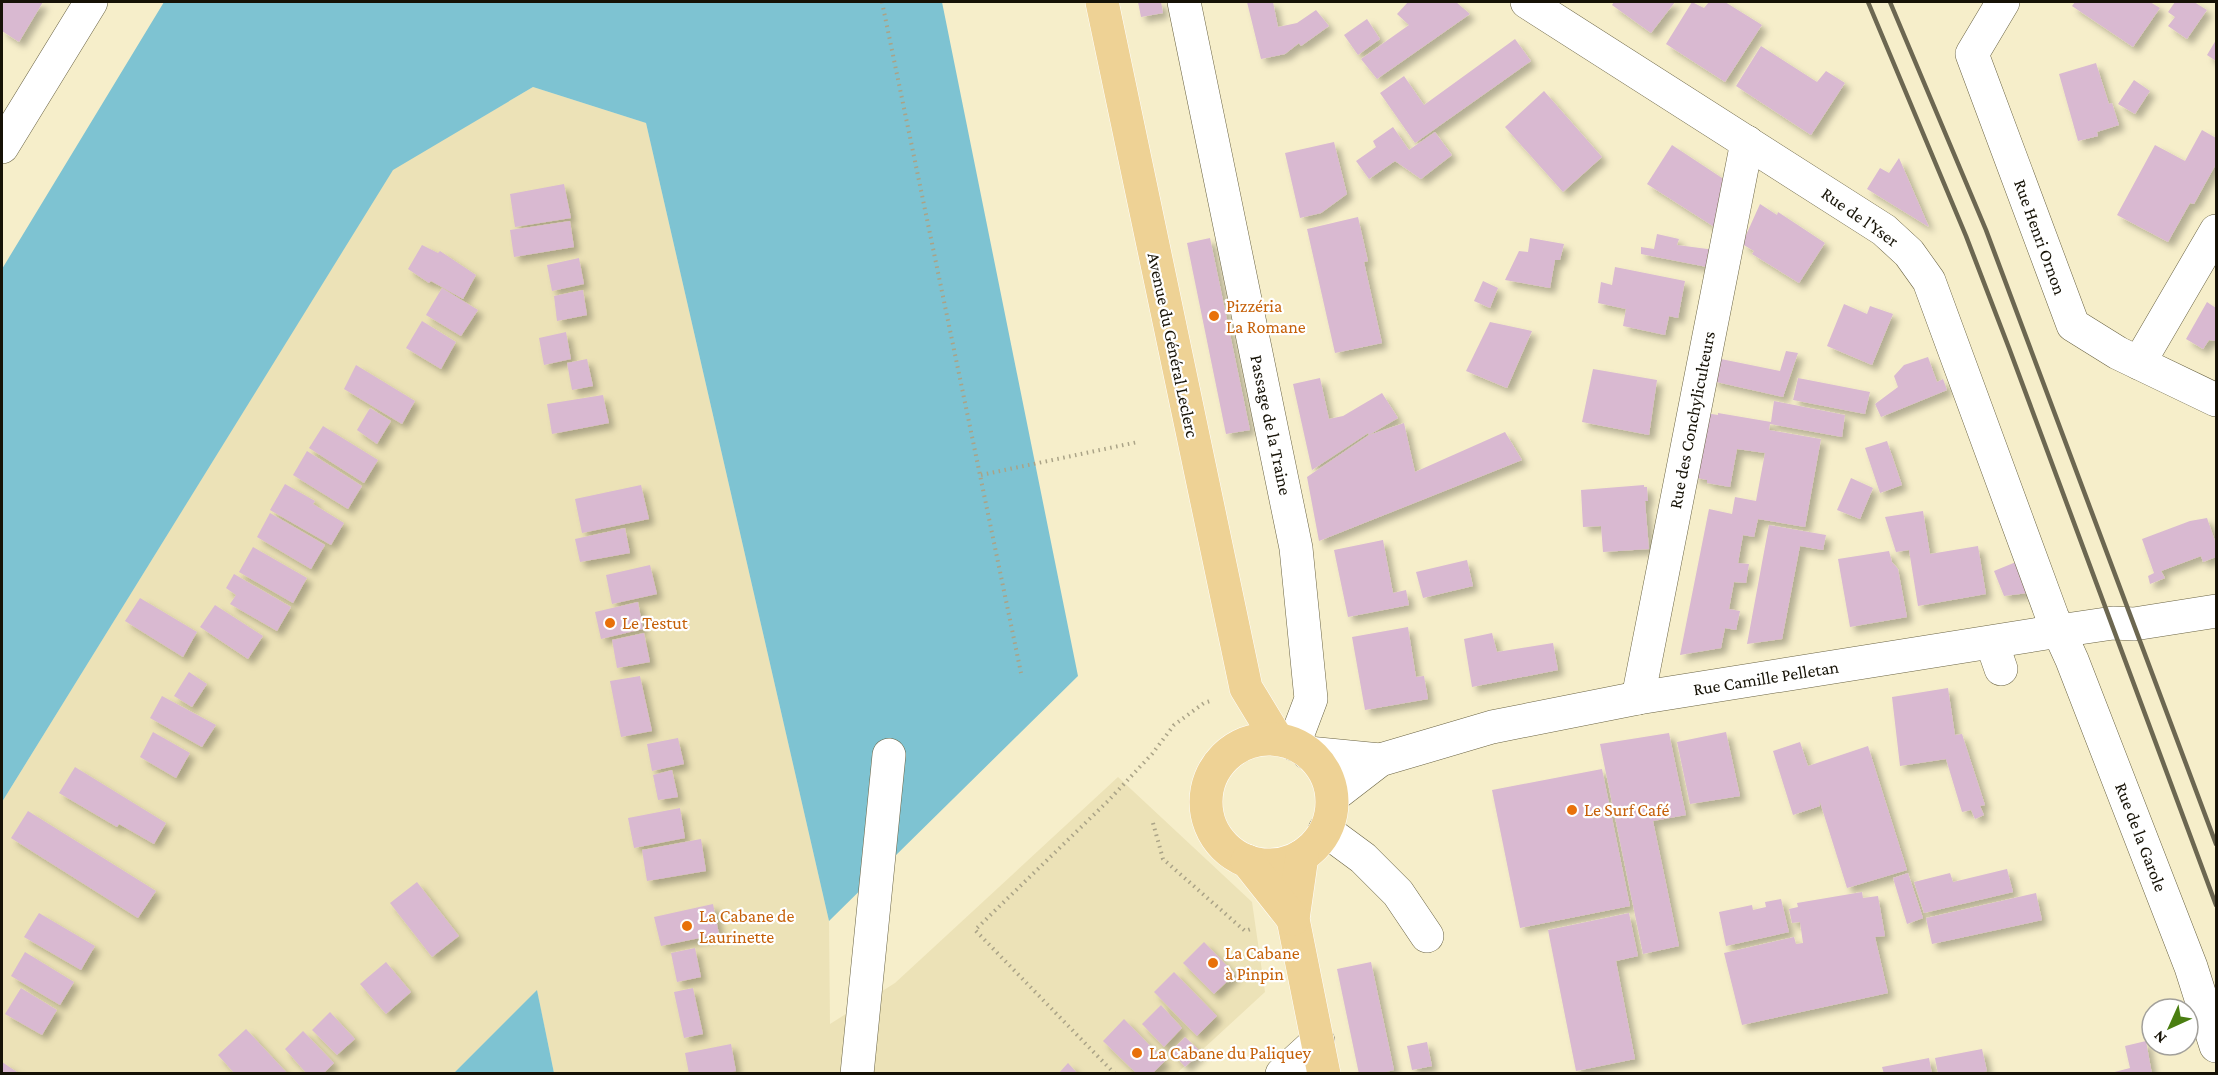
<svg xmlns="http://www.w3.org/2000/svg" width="2218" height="1075" font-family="'Crimson Pro',serif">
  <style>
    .built { fill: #ece2b7 }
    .water { fill: #7ec3d2 }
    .building { fill: #d9b9d1; filter: url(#shadow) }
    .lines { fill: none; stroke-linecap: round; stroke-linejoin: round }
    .minor-casing { stroke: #6a6343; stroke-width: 34 }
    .major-casing { stroke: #fff; stroke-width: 34 }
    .path { stroke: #aaa387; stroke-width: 4; stroke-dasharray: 1.5 4.5; stroke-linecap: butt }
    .minor { stroke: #fff; stroke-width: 33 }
    .major { stroke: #eed295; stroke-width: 33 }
    .rail { stroke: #6c6751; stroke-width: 4.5 }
    .food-dot { fill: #e8710a; stroke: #fff; stroke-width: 2 }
    .labels { text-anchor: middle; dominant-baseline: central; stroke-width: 4.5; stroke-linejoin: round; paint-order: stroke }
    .street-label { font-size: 18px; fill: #161206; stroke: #fff }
    .food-label { font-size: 18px; fill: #c56008; stroke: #fff; text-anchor: start }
  </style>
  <defs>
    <filter id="shadow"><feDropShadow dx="5.5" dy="5.5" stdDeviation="3" flood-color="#0004"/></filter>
  </defs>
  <rect width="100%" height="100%" fill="#f6eeca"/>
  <polygon class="built" points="533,87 646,123 829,921 830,1024 895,983 1118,777 1252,902 1265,992 1177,1073 554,1073 537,991 454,1073 2,1073 2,802 393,169"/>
  <g class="water">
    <polygon points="164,2 942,2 1078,676 829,921 646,123 533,87 393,170 2,802 2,269"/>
    <polygon points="537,990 554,1073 454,1073"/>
  </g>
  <g class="building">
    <polygon points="2,2 43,2 19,42 2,31"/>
    <polygon points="1138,2 1161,2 1163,13 1141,17"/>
    <polygon points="1247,2 1273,2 1278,27 1297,23 1316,10 1329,26 1301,46 1299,43 1285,54 1261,59"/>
    <polygon points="1408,2 1456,2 1470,14 1377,79 1361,59 1409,25 1397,14"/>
    <polygon points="1614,2 1675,2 1651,33 1612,5"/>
    <polygon points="1692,2 1704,8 1709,2 1725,2 1762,25 1725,82 1666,44"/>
    <polygon points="2075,2 2150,2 2160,8 2133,47 2072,6"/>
    <polygon points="2175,2 2194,2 2207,10 2187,39 2168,26 2175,17 2168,12"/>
    <polygon points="1367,19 1380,39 1358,55 1344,35"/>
    <polygon points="1515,39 1531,61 1415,143 1380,93 1404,76 1424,105"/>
    <polygon points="2216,40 2216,61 2207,55"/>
    <polygon points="1761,46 1817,82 1826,71 1845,83 1811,135 1736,86"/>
    <polygon points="2096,63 2109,104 2112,103 2119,125 2097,132 2098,136 2078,141 2059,74"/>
    <polygon points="2134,80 2150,91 2135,114 2118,104"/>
    <polygon points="1544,91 1602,157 1563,192 1505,127"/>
    <polygon points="1393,127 1409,150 1435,132 1452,155 1421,179 1395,161 1369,179 1356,161 1376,147 1373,141"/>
    <polygon points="2202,130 2216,138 2216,164 2194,204 2190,203 2168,242 2117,215 2155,145 2185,161"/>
    <polygon points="1334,142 1347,194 1321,213 1300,218 1285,153"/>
    <polygon points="1672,145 1728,182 1719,230 1647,184"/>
    <polygon points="1899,158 1929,227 1867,189 1880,168 1889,173"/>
    <polygon points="564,184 571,218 515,227 510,194"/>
    <polygon points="1760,204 1777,215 1778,212 1825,243 1799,283 1752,254 1754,251 1742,244"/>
    <polygon points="1358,217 1368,261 1364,262 1382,343 1335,353 1307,229"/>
    <polygon points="570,221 574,247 514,257 510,230"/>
    <polygon points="1657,234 1679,239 1677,245 1715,250 1712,268 1641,254 1641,247 1654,249"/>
    <polygon points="1210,238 1250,430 1226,434 1187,243"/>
    <polygon points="1530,238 1564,244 1560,260 1555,260 1550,288 1505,280 1519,251 1528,252"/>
    <polygon points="422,245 438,253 440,251 476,275 463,299 431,281 429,283 408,269"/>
    <polygon points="579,258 584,284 552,291 547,265"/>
    <polygon points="1615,267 1685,281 1678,318 1669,316 1665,335 1623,326 1626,309 1598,303 1601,282 1612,285"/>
    <polygon points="1483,281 1498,288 1490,308 1474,301"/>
    <polygon points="442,288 478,310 461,336 426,315"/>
    <polygon points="583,290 587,315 557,321 554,296"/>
    <polygon points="2207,302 2216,308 2216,341 2209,340 2203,349 2186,339"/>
    <polygon points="1844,304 1867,314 1870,306 1893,314 1872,365 1827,346"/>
    <polygon points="422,321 456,342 441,369 406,348"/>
    <polygon points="1490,322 1532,331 1507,388 1466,371"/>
    <polygon points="566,332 571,359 544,365 539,338"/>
    <polygon points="1786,351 1798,353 1783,397 1712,381 1716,358 1780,371"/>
    <polygon points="1928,357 1937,382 1943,379 1947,390 1881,417 1875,404 1898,387 1894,376 1904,365"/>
    <polygon points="587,359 593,386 572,390 567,363"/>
    <polygon points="356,365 415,401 402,424 344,389"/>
    <polygon points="1593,369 1657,380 1649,435 1582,422"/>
    <polygon points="1320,378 1329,419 1343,416 1382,393 1398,418 1369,435 1368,433 1312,470 1293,384"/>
    <polygon points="1798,378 1870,392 1865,414 1793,400"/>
    <polygon points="603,395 609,423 552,434 547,404"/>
    <polygon points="1774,401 1845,415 1842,437 1770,424 1769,430 1821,439 1805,527 1758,519 1754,537 1743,535 1738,563 1749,564 1746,583 1734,582 1729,609 1740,611 1736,630 1725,628 1721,648 1680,655 1709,509 1732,514 1735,497 1756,501 1765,453 1737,449 1730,487 1707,483 1707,480 1693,477 1705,413 1718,415 1718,413 1771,422"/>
    <polygon points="370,408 391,421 377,444 357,430"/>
    <polygon points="1404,423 1415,472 1505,432 1522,460 1319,541 1307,477 1369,435"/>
    <polygon points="323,426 378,460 364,483 309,448"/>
    <polygon points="1887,441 1902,485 1880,493 1865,448"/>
    <polygon points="307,451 362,486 348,509 293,475"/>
    <polygon points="1851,478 1873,488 1860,519 1837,510"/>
    <polygon points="285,484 315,501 313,504 344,523 331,545 270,510"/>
    <polygon points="641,485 649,519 582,533 575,499"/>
    <polygon points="1644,485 1644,487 1647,487 1648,501 1645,501 1649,549 1603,552 1601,526 1583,527 1581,490"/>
    <polygon points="1923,511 1930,554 1978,546 1986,594 1918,606 1909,550 1896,552 1885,517"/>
    <polygon points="270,513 325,545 311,569 257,537"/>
    <polygon points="2207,518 2216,544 2216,557 2203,562 2201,556 2161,571 2165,578 2150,584 2148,576 2154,573 2142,539 2190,521"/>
    <polygon points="1769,525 1826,535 1823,550 1800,546 1782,639 1747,644"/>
    <polygon points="625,528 630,553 580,562 575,539"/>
    <polygon points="1383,540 1393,593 1406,590 1409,605 1348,617 1334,550"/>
    <polygon points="253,547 307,578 293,603 239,572"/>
    <polygon points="1889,551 1892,562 1898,569 1907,617 1850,627 1838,559"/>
    <polygon points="1467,560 1473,586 1423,598 1416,572"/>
    <polygon points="2016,562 2028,593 2004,596 1994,571"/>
    <polygon points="650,565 657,594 612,604 606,575"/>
    <polygon points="234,574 291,607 277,631 230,604 236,595 226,588"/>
    <polygon points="140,598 197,632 183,657 125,621"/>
    <polygon points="638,602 643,629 601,639 595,612"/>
    <polygon points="215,605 263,636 248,659 200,627"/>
    <polygon points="1408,627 1416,677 1424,676 1428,699 1365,710 1352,637"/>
    <polygon points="644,633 650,662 617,668 612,640"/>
    <polygon points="1492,633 1497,652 1553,643 1558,670 1472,687 1464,639"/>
    <polygon points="189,672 207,684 192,707 174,696"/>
    <polygon points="640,676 652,731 621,737 610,681"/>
    <polygon points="1948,688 1955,735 1962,734 1985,805 1980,806 1984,815 1975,819 1971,810 1962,812 1946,759 1900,766 1892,697"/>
    <polygon points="162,696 216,725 202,747 150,718"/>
    <polygon points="153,732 190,753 176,778 140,757"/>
    <polygon points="1726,732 1740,796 1690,804 1677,742"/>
    <polygon points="1669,733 1686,815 1653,821 1679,946 1643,954 1600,744"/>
    <polygon points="678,738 684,764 652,771 647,744"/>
    <polygon points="1800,742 1808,766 1868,746 1907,870 1847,888 1819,799 1820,806 1793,815 1773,751"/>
    <polygon points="75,767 166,823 154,844 119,824 117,827 59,793"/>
    <polygon points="1602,769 1630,906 1520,928 1492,790"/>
    <polygon points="672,770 678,797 658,800 653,775"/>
    <polygon points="680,808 685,838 634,848 628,818"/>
    <polygon points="28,811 156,891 138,918 11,838"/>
    <polygon points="701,839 706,871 647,881 642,850"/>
    <polygon points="2007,869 2013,892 1924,913 1914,882 1950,873 1953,882"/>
    <polygon points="1908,873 1923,918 1907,924 1893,878"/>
    <polygon points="417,882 459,936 432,957 390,903"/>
    <polygon points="1862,892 1863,898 1878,896 1885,936 1875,937 1888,993 1742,1025 1724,953 1794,937 1796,944 1803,943 1800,922 1792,923 1789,909 1798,907 1797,903"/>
    <polygon points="2036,893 2042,920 1932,944 1926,918"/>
    <polygon points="1781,899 1789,932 1726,946 1719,912 1752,905 1753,910 1766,907 1765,902"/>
    <polygon points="713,904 719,934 661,946 654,917"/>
    <polygon points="39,913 95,946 81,970 24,937"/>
    <polygon points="1629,913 1638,956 1616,961 1635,1059 1576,1071 1548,930"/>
    <polygon points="1204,942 1235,974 1214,994 1183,963"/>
    <polygon points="695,948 701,977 677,982 671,953"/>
    <polygon points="25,952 74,982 60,1005 11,976"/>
    <polygon points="386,962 411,992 386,1014 360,984"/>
    <polygon points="1371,962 1394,1070 1378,1074 1359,1074 1337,969"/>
    <polygon points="1174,972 1217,1016 1197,1036 1154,992"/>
    <polygon points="21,988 57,1010 42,1035 5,1014"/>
    <polygon points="693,988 703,1034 684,1038 674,992"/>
    <polygon points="1161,1005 1182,1028 1164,1047 1142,1024"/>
    <polygon points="330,1012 355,1039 337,1055 312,1030"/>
    <polygon points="1124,1019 1165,1061 1152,1074 1137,1074 1103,1041"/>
    <polygon points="246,1029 288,1074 235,1074 218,1055"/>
    <polygon points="303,1031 334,1063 323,1074 307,1074 285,1049"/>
    <polygon points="1185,1037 1201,1052 1185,1067 1171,1051"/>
    <polygon points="2146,1041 2152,1074 2107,1074 2130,1068 2125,1046"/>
    <polygon points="1427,1042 1432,1066 1412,1070 1407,1046"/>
    <polygon points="731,1044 736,1071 725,1074 689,1074 685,1053"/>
    <polygon points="1982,1049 1987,1071 1977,1074 1938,1074 1935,1058"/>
    <polygon points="1929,1058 1932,1074 1884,1074 1882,1067"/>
    <polygon points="2,1062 20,1074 2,1074"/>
    <polygon points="1068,1063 1078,1074 1058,1074"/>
  </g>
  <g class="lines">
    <g class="minor-casing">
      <g id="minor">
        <polyline points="1184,2 1296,548 1311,699 1294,744"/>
        <polyline points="1527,2 1884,230 1909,253 1929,281 2052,616 2072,660 2191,967 2216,1046"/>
        <polyline points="2003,2 1972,54 2073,325 2118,353 2216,400"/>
        <polyline points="2,147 91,2"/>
        <polyline points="2139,363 2216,231"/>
        <polyline points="1992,643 2001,669"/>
        <polyline points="1638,698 1747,142"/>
        <polyline points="1308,753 1380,760"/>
        <polyline points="1332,797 1380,760 1492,727 1638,698 2059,631 2113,623 2134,624 2216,611"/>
        <polyline points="1325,830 1363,858 1398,893 1427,936"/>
        <polyline points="857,1074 889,755"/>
        <polyline points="1282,1074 1318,1041"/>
      </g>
    </g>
    <g class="major-casing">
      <g id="major">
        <polyline points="1102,2 1246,688 1277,739"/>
        <circle cx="1269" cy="802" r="63"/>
        <polyline points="1302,856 1293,919 1324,1074"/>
        <polyline points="1247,861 1293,919"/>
      </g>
    </g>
    <g class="path">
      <polyline points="882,2 1021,673"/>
      <polyline points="981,475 1138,442"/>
      <polyline points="1153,823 1163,859 1245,931 1254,928"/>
      <polyline points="1115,1074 975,930 1108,801 1152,754 1174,725 1204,703 1213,700"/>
    </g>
    <use href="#minor" class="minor"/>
    <use href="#major" class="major"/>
    <g class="rail">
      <polyline points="1868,2 1966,236 2009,348 2216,905"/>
      <polyline points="1890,2 1986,230 2216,844"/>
    </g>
  </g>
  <g class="food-dot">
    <circle cx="1214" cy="316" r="6"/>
    <circle cx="610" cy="623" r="6"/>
    <circle cx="1572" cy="810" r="6"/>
    <circle cx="687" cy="926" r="6"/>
    <circle cx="1213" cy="963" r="6"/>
    <circle cx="1137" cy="1053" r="6"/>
  </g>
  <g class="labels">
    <g class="street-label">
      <text transform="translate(1860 217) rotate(35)">Rue de l'Yser</text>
      <text transform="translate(2040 237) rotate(70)">Rue Henri Ornon</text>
      <text transform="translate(1173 345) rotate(78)">Avenue du Général Leclerc</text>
      <text transform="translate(1692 420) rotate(-79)">Rue des Conchyliculteurs</text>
      <text transform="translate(1271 425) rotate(78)">Passage de la Traine</text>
      <text transform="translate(1766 678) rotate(-9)">Rue Camille Pelletan</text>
      <text transform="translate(2141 837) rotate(69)">Rue de la Garole</text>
    </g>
    <g class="food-label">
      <text x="1226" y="306">Pizzéria<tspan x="1226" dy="21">La Romane</tspan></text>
      <text x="622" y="623">Le Testut</text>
      <text x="1584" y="810">Le Surf Café</text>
      <text x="699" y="916">La Cabane de<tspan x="699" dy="21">Laurinette</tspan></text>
      <text x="1225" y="953">La Cabane<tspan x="1225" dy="21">à Pinpin</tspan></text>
      <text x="1149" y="1053">La Cabane du Paliquey</text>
    </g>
  </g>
  <rect width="2218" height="1075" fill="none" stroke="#161206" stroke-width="6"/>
  <g transform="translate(2170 1027) rotate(225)"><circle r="28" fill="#ffffff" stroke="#a2a09b" stroke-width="1.5"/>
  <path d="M0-4.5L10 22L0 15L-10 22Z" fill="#4a7e11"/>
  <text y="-9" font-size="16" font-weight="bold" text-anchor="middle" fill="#161206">N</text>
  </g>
</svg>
